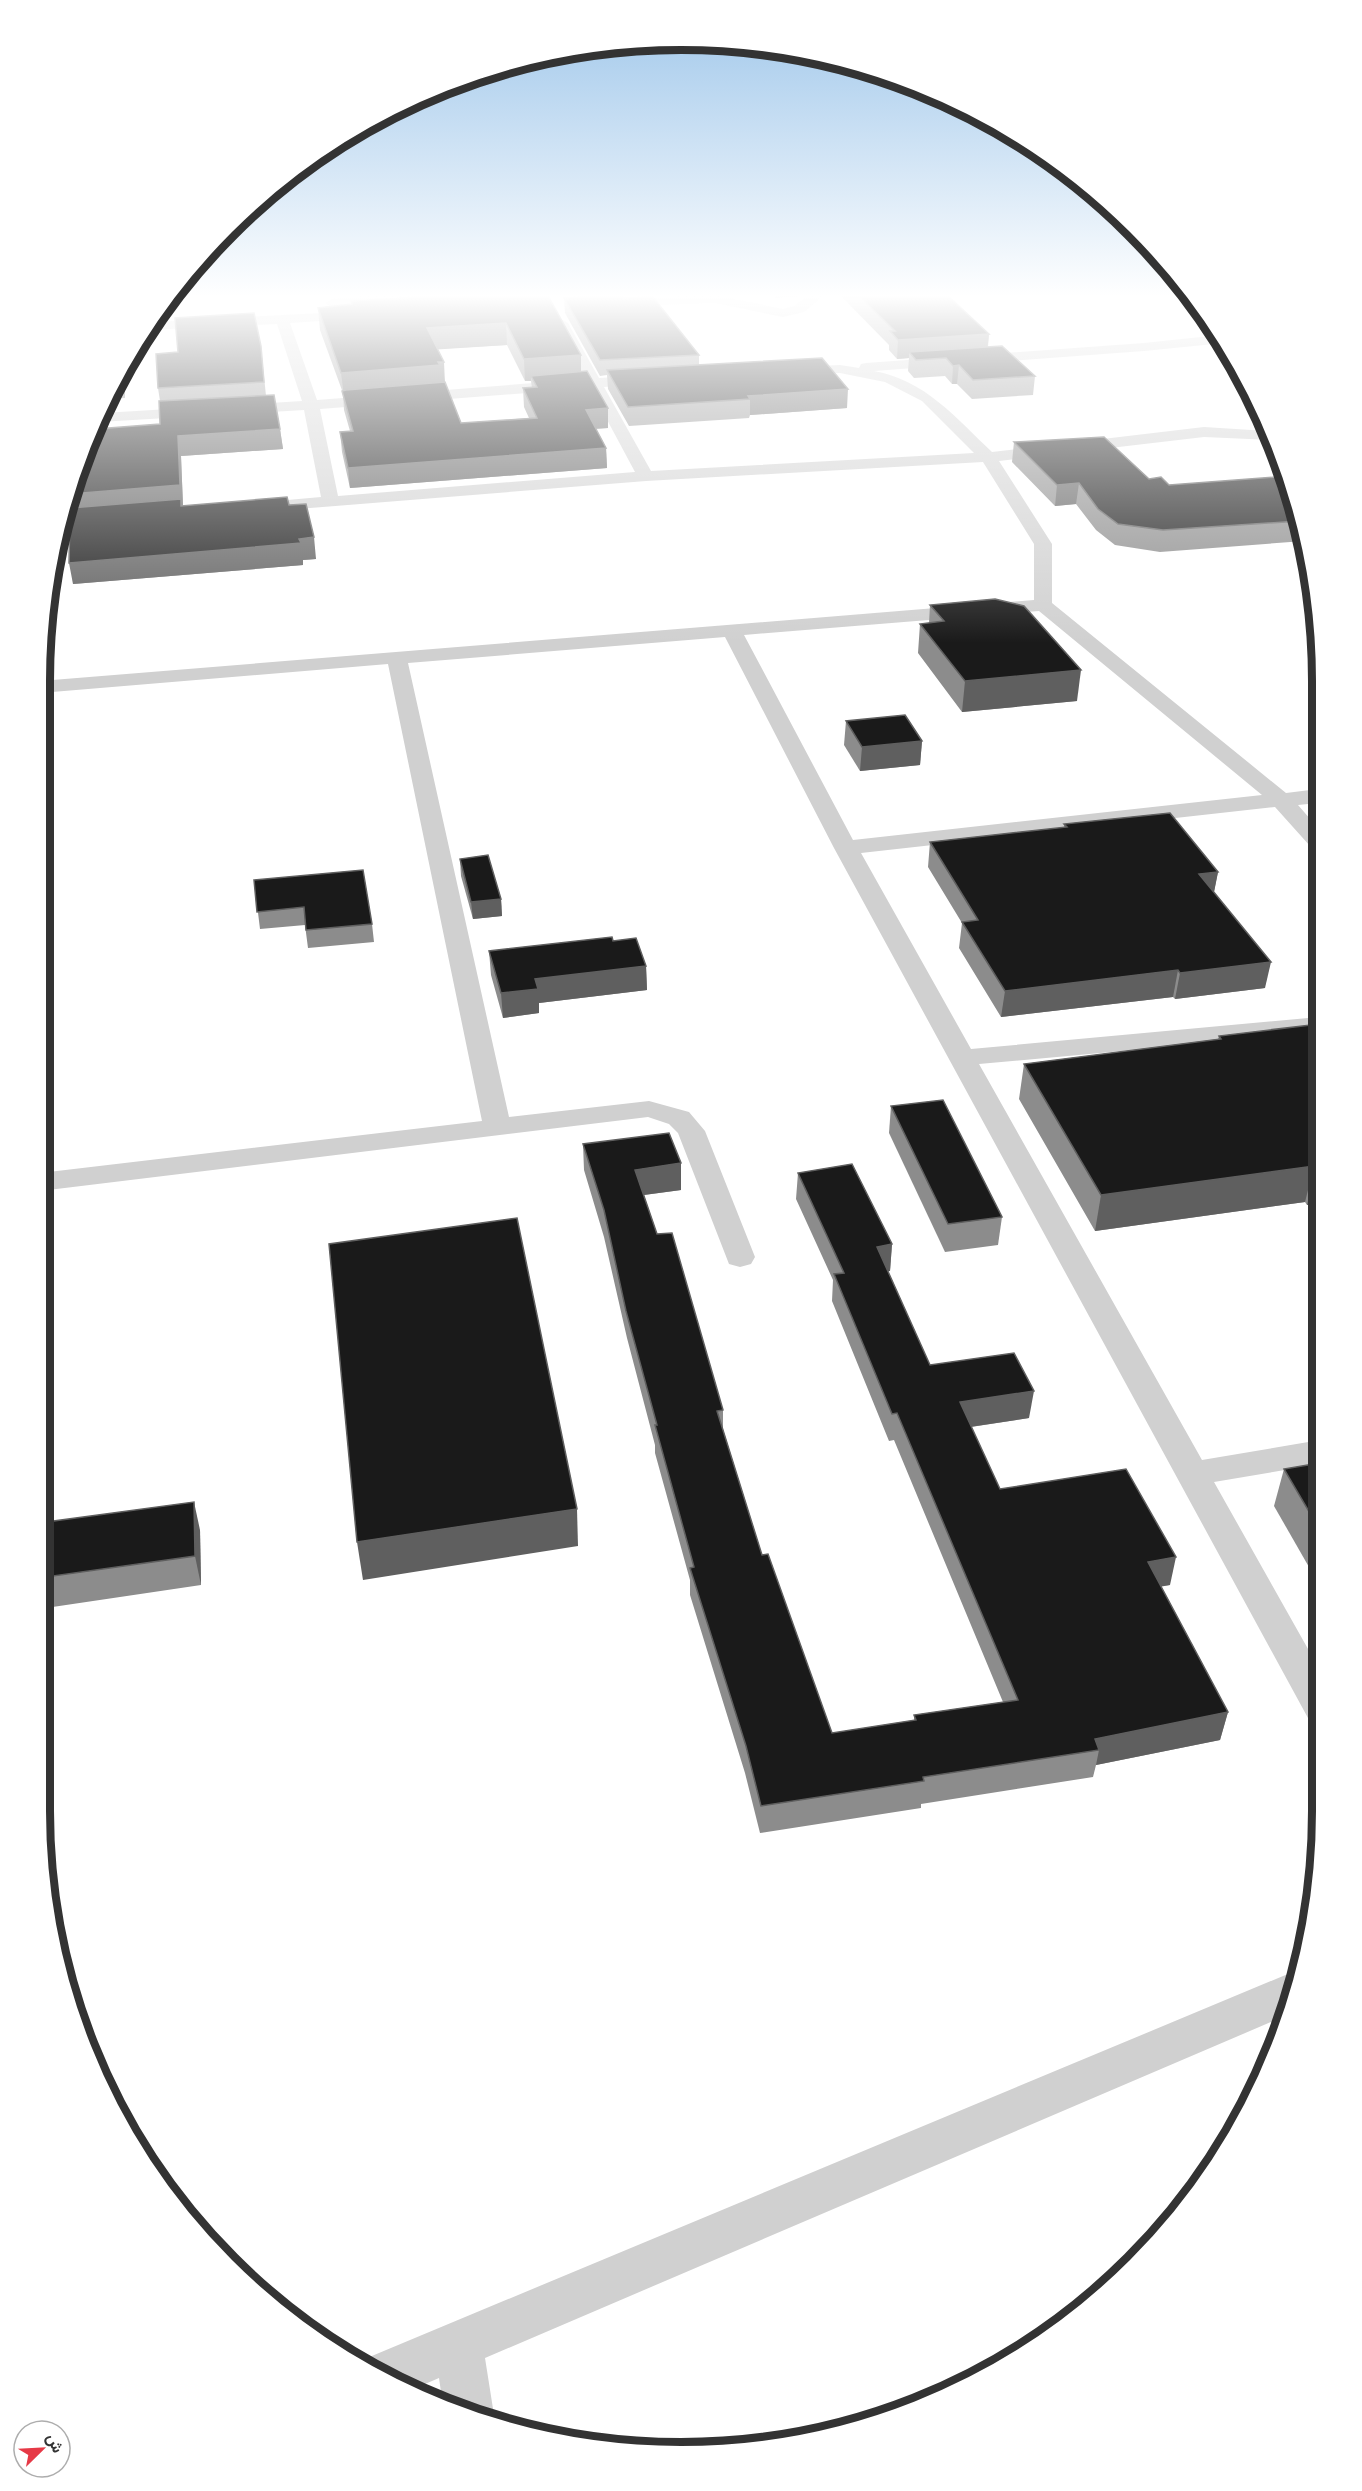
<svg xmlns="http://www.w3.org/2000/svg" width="1362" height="2491" font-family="Manrope,Vazirmatn,sans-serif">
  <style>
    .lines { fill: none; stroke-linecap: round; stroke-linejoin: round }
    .minor { fill: #d0d0d0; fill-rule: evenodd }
    .wall { fill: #8c8c8c; fill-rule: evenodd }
    .shaded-wall { fill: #5f5f5f }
    .building { fill: #1a1a1a; stroke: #5f5f5f; stroke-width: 1.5 }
    .rim { fill: none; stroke: #333; stroke-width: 8 }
  </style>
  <rect width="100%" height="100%" fill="#fff"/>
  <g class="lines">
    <g class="minor">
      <polygon points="380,294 426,294 419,298 332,307 325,303 332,299"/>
      <polygon points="810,294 826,294 804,312 783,317 715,303 616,306 609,302 616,298 715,295 783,309 794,306"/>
      <path d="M359,311l7,4 -2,3 -74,5 27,77 268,-21 -31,-56 7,-4 7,4 31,55 50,-3 7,4 -7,4 -45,4 47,84 323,-18 -52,-52 -37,-19 -45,-9 -55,1 -2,-3 2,-3 5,-1 50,-2 19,3 2,-4 5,-1 278,-20 76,-8 4,8 -80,8 -270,20c51,9 82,47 118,81l212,-25 63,4 5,9 -68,-3 -205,24 53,83v59l234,190 32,-4v14l-20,2 20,23v20l-8,-2 -35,-39 -414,46 110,196 348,-32v16l-340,31 223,396 118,-20v24l-106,18 107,190v50l-13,-4 -474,-870 -109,-211 -317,26 101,454 140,-16 40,11 16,19 50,126 -4,7 -11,3 -11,-3 -51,-131 -9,-9 -21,-7 -608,74v-18l442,-52 -94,-457 -348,29v-12l994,-81v-56l-51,-82 -337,19 -398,32 -6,-1 -3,-4 3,-4 79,-7 -17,-87 -205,12 4,-9 199,-12 -25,-77 -130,6 6,-8zM590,388l45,84 -297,24 -18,-87zM1039,611l223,184 -409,45 -109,-205z"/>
      <polygon points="110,514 116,515 119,519 116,523 59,528 60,518"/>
      <polygon points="1295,1971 1301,1974 1301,1976 1285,2016 485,2358 494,2415 491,2422 443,2406 439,2378 411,2390 365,2365 367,2358"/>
    </g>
  </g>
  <g class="wall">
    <path d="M477,294l104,61v17l27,56 -12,1 10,19 1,20 -257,20 -8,-36 -2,-20 10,-1 -6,-21 -1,-17 -23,-63 -2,-22 33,-4v-3zM507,345l18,36h6l1,7h-9l1,19 5,11 -68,5 -16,-41 -8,-33z"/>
    <polygon points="839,294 946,294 989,334 988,347 1035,376 1033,395 972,399 957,384 952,384 945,376 914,378 908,371 909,358 897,359 889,350 889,345"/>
    <polygon points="564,298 623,298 699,355 699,365 847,408 750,415 749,418 629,426 608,389 607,375 600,376 565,313"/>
    <polygon points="261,346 266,396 280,429 283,449 181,456 183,506 289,505 316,559 303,560 303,565 73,584 70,512 67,512 66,503 96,429 160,424 160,401 158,388"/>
    <polygon points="124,362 125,398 109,399"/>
    <polygon points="1014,442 1149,479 1169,485 1289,476 1304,541 1160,552 1115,545 1096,530 1076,504 1055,506 1012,462"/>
    <polygon points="930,605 1077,701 962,712 918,653 920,624 929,623"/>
    <polygon points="846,721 922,741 920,765 860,771 844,745"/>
    <polygon points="1064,824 1218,872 1214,892 1265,988 1175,999 1173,997 1001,1017 959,948 962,923 928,867 930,842 1064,828"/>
    <polygon points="460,859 501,899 502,916 473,919 461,876"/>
    <polygon points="254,880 372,924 374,942 308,948 305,925 260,929"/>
    <polygon points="613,941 646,966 647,990 539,1003 539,1013 503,1018 491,975 489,951"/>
    <polygon points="1319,1024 1320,1212 1314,1204 1307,1205 1305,1202 1095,1231 1019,1099 1024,1064 1218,1039 1219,1036"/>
    <polygon points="891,1106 1002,1217 998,1245 945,1252 889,1133"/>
    <polygon points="583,1144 681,1190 644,1195 657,1234 723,1410 723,1429 762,1555 832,1733 914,1720 914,1715 1003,1702 894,1440 889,1441 832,1301 833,1280 796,1199 798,1173 892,1244 890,1271 888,1271 930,1365 1029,1418 971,1427 1000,1489 1170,1585 1161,1586 1228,1712 1220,1740 1096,1765 1093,1777 921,1804 921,1808 760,1833 745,1773 690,1595 690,1580 655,1453 655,1445 627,1338 604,1237 584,1170"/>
    <polygon points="1320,1463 1321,1588 1274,1506 1284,1469"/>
    <polygon points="39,1523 200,1530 201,1585 39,1609"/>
  </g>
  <g class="shaded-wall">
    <polygon points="775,294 807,294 803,296 775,298"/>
    <polygon points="506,323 507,345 429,350 427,328"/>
    <polygon points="989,334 987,352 909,352 909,358 897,359 898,340"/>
    <polygon points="581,355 581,377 531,376 531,381 525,381 524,359"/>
    <polygon points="124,362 125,398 122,381 122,368"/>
    <polygon points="444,362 445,384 344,396 341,373"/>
    <polygon points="959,365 957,384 952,384 953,366"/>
    <polygon points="848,389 847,408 750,415 750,399 748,396"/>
    <polygon points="608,408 608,428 587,429 586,410"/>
    <polygon points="280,429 283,449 181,456 183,506 74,515 70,494 178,436"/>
    <polygon points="606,448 607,468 350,488 348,468"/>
    <polygon points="1079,483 1076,504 1055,506 1057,485"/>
    <polygon points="314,537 316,559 303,560 303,565 73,584 69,563"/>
    <polygon points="1081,670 1077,701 962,712 965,681"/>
    <polygon points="922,741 920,765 860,771 862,747"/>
    <polygon points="1218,872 1213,897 1199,874"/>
    <polygon points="501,899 502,916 473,919 471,902"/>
    <polygon points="1271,962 1265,988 1175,999 1180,973"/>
    <polygon points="646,966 647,990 539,1003 539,1013 503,1018 501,993 535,979"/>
    <polygon points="1178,970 1173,997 1001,1017 1005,991"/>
    <polygon points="681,1163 681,1190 636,1196 635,1170"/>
    <polygon points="1314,1166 1305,1202 1095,1231 1101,1195"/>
    <polygon points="1316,1169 1319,1169 1319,1183 1314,1204 1307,1205"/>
    <polygon points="892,1244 890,1271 875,1273 877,1247"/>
    <polygon points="1034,1391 1029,1418 956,1429 960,1402"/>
    <polygon points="194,1502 200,1530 201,1585 195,1556"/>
    <polygon points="577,1509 578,1546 363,1580 357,1542"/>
    <polygon points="1176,1557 1170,1585 1142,1590 1148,1562"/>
    <polygon points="1228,1712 1220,1740 1096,1765 1099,1750 1095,1739"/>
  </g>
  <g class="building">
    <polygon points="477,294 547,294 581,355 524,359 506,323 427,328 444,362 438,362 440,365 341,373 318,308 352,304 351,301"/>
    <polygon points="857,294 946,294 989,334 898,340 890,331 895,331"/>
    <polygon points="620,295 623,298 653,297 699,355 600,360 564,298"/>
    <polygon points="254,313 261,346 264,382 158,388 156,354 178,352 175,318"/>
    <polygon points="1002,346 1035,376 973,380 959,365 953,366 946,358 916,360 909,352"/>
    <polygon points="822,358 848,389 748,396 750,399 628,407 607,370"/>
    <polygon points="122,368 122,381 116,381"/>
    <polygon points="587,371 608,408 586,410 606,448 348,468 340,432 353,431 342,391 346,390 445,382 461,423 537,418 523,388 537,387 531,376"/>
    <polygon points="274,395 280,429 178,436 180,485 70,494 96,429 160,424 159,401"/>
    <polygon points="1104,437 1149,479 1161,477 1169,485 1289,476 1300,521 1163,530 1118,524 1098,509 1079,483 1057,485 1014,442"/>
    <polygon points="287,497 289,505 306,504 314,537 299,539 301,543 69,563 70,508 181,499 181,506"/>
    <polygon points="995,599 1024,606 1081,670 965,681 920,624 944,621 930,605"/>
    <polygon points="905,715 922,741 862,747 846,721"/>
    <polygon points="1170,813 1218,872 1199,874 1271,962 1180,973 1178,970 1005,991 962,922 978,920 930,842 1067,827 1064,824"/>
    <polygon points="488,855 501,899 471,902 460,859"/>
    <polygon points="363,870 372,924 306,930 304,907 257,912 254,880"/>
    <polygon points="612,937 613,941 636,938 646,966 535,979 538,989 501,993 489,951"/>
    <polygon points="1319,1024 1319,1169 1316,1169 1314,1166 1101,1195 1024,1064 1221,1039 1219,1036"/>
    <polygon points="943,1100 1002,1217 948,1224 891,1106"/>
    <polygon points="669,1133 681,1163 635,1170 657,1234 672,1233 723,1410 717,1411 762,1555 768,1554 832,1733 916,1720 914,1715 1018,1700 897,1413 892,1414 834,1274 844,1273 798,1173 852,1164 892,1244 877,1247 930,1365 1014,1353 1034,1391 960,1402 1000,1489 1126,1469 1176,1557 1148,1562 1228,1712 1095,1739 1099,1750 923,1777 924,1781 761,1806 746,1746 690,1568 694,1567 655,1425 657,1425 626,1311 604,1210 583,1144"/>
    <polygon points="517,1218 577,1509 357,1542 329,1244"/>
    <polygon points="1320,1463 1321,1532 1284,1469"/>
    <polygon points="194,1502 195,1556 39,1578 39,1523"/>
  </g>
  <linearGradient id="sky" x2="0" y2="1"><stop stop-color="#9ec6ea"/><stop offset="0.46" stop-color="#fff"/><stop offset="1" stop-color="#fff" stop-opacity="0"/></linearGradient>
  <rect width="1362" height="643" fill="url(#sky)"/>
  <path d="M0 0H1362V2491H0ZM681 50H681A631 631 0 0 1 1312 681V1811A631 631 0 0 1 681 2442H681A631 631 0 0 1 50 1811V681A631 631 0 0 1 681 50Z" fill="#fff" fill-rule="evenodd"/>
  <path class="rim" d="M681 50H681A631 631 0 0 1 1312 681V1811A631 631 0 0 1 681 2442H681A631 631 0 0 1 50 1811V681A631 631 0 0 1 681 50Z"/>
  <g transform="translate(42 2449) rotate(66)"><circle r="28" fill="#ffffff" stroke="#adadad" stroke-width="1.5"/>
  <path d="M0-4.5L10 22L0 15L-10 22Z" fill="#e63946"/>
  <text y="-9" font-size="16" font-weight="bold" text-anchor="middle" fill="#333333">ش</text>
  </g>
</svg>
